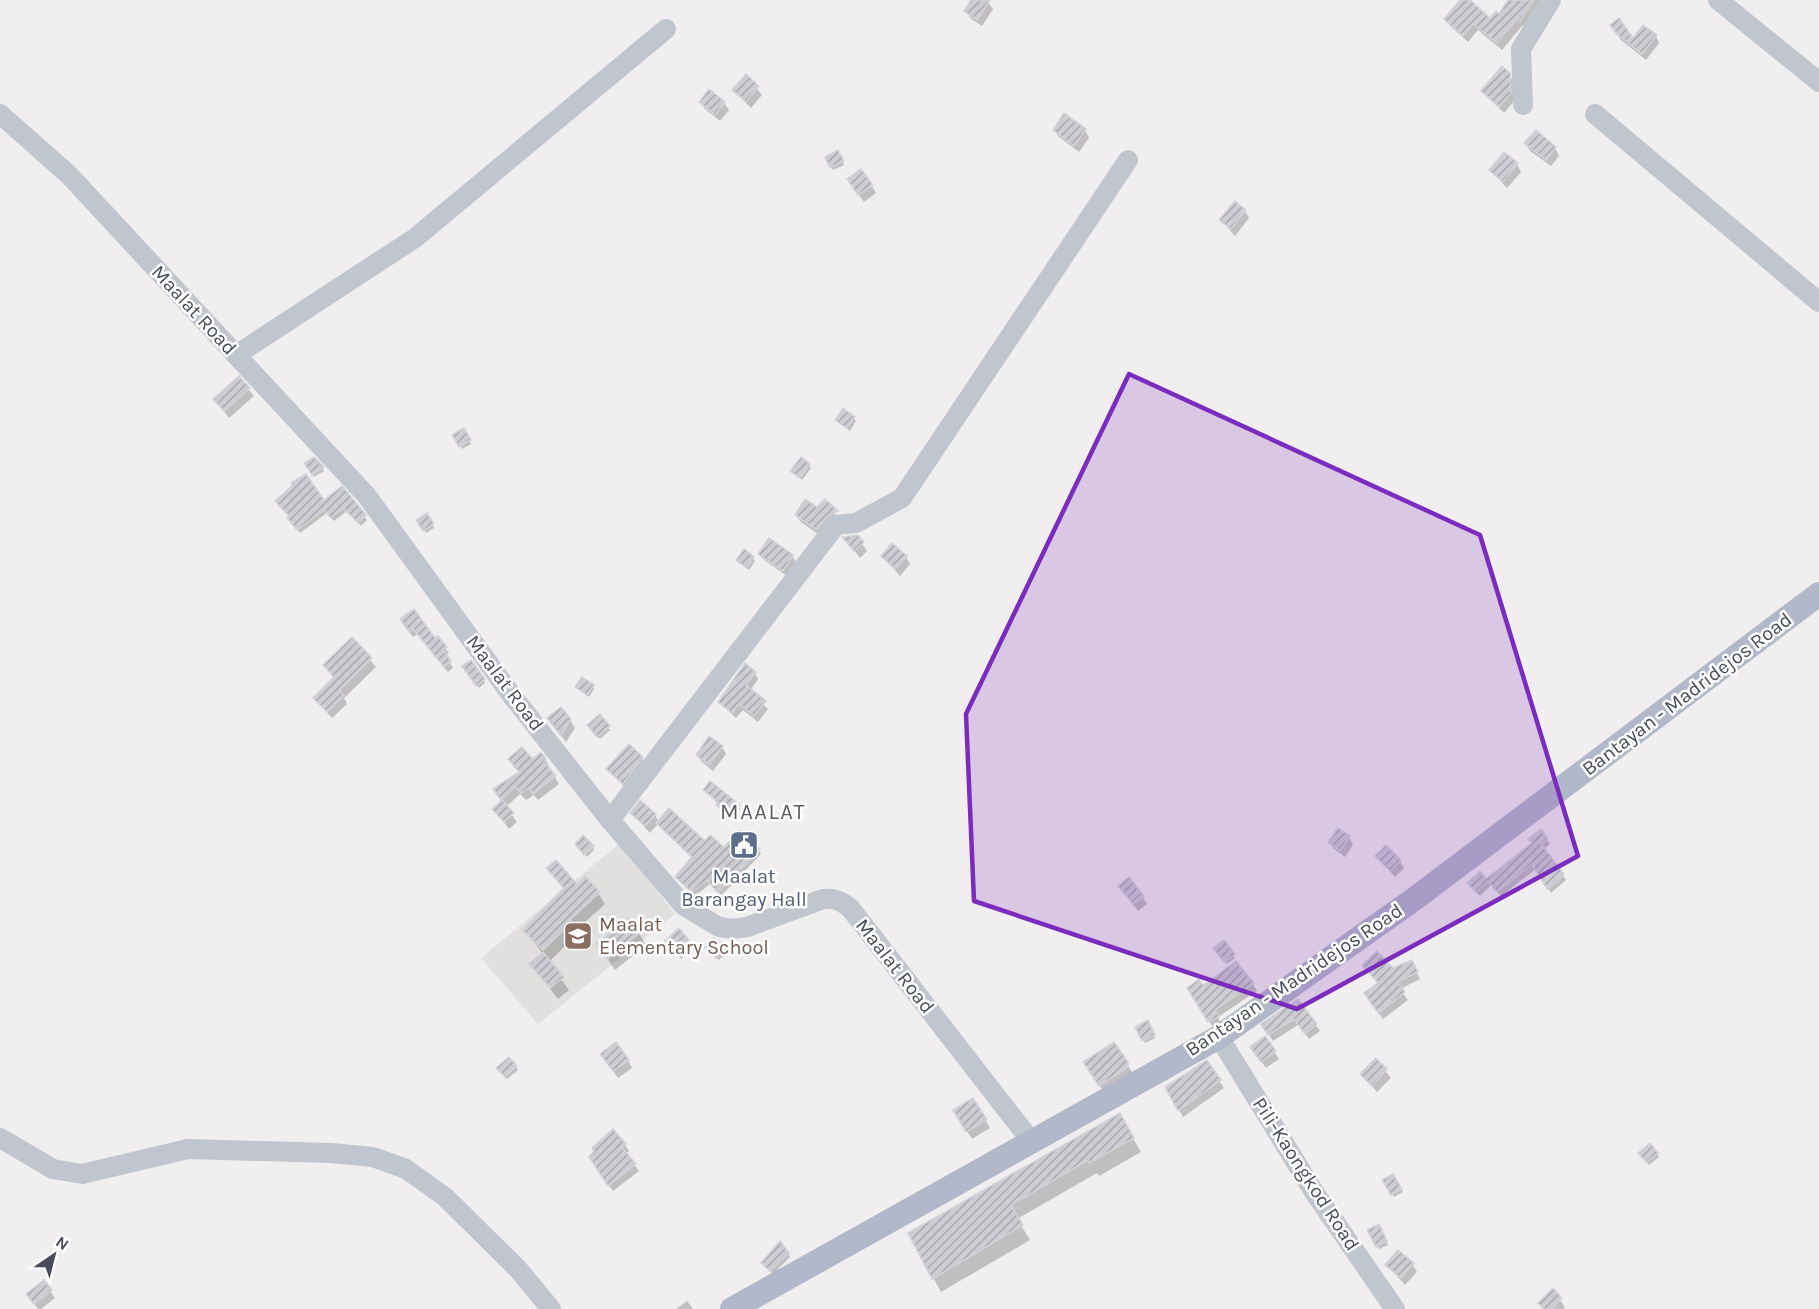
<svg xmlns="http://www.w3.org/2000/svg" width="1819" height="1309" font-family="Karla,sans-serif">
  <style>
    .education { fill: #e1e0df }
    .shadow { fill: #0003 }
    .building { fill: url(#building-hatch); stroke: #d2d3d8; stroke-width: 1.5 }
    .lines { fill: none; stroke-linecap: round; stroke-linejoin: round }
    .minor { stroke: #c0c5ce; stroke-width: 20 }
    .major { stroke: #b1b8c9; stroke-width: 24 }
    .marked { fill: #7b2cbf; fill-opacity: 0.2; stroke: #7b2cbf; stroke-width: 4.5; stroke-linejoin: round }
    .labels { text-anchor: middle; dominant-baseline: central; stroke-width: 5; stroke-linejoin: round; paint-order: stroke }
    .street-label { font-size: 20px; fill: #484d59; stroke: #fff }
    .service-label { font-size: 20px; fill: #4e5e75; stroke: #fff }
    .education-label { font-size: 20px; fill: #785e54; stroke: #fff; text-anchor: start }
    .quarter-label { font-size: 22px; letter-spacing: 1.5px; fill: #5b5d62; stroke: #fff }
  </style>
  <defs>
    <pattern id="building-hatch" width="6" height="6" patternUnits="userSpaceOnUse" patternTransform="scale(1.5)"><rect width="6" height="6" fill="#ccccd2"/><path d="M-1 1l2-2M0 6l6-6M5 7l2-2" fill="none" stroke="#a8a8ad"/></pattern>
  </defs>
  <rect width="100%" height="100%" fill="#f0eeee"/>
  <polygon class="education" points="620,843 675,914 538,1024 481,958"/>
  <g class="shadow">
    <polygon points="973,0 986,0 993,9 982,26 971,19 966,11"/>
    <polygon points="1462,0 1467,0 1490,20 1499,16 1510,0 1541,0 1524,28 1522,26 1502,50 1478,30 1468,42 1450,26 1446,19"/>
    <polygon points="1612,26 1633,40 1656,36 1659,43 1646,60 1621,40"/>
    <polygon points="1509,74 1513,82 1514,101 1504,113 1482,91"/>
    <polygon points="746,76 762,95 751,108 734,90"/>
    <polygon points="701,102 724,103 729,110 720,121 705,109"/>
    <polygon points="1054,130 1085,130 1089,138 1079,152 1059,137"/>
    <polygon points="1526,143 1555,148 1559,156 1551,166 1530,151"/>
    <polygon points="838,152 844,165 833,170 827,158"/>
    <polygon points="1517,164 1521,172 1507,188 1491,171"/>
    <polygon points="872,186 876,193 864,202 853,187"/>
    <polygon points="1245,211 1249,218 1235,236 1221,220"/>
    <polygon points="239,378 254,396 229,418 215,399"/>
    <polygon points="854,418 856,421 850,431 837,420"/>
    <polygon points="464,430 471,444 462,449 454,435"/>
    <polygon points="306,464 322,468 324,471 314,477"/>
    <polygon points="809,465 811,468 802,480 792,471"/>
    <polygon points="295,485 323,502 341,488 367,520 361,526 347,511 334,521 327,513 300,533 292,522"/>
    <polygon points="825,501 840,521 822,537 801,522 796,515 817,509"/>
    <polygon points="426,515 434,528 426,533 418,520"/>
    <polygon points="857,536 867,551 860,558 849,544"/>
    <polygon points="769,540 792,556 796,562 787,576 764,560 760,554"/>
    <polygon points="883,557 906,557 910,564 900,576"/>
    <polygon points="753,558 755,561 749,570 738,560"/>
    <polygon points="405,625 445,648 449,653 446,656 453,668 448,672 417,634 413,637"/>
    <polygon points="352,639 376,667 344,698 347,704 332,718 315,698 335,679 324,666"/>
    <polygon points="464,667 484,680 485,683 479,688"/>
    <polygon points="755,673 758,679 750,691 768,709 758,722 743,710 736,718 720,703"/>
    <polygon points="593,686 594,689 589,697 577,687"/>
    <polygon points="549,719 570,720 575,728 566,742"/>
    <polygon points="608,727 610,730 600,739 591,728"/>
    <polygon points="722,747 726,754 713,771 702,762 697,755"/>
    <polygon points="642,758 646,765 627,790 608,769"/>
    <polygon points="545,759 559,784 538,800 534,795 526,800 520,794 506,807 517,822 509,829 494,809 503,801 495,789 520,773 514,767"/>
    <polygon points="705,790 739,806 740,809 731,818"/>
    <polygon points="632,813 655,815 659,822 705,843 724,849 758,850 761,854 721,896 710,884 695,896 676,877 692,858 658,824 650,833"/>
    <polygon points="1349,837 1353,845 1345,857 1334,849 1329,842"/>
    <polygon points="1547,839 1550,844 1544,849 1566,880 1551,893 1536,869 1501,896 1491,885 1480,896 1472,889 1469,884 1485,881"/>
    <polygon points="578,847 593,847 594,850 587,857"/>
    <polygon points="1377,857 1400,861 1404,868 1395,877"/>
    <polygon points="548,868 577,886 598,893 605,904 575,931 577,934 549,962 569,990 558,999 531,964 543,954 524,930 564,890"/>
    <polygon points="1120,887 1142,896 1147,904 1138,911"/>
    <polygon points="679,931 693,948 681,959 667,941"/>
    <polygon points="639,933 646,945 615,970 598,945"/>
    <polygon points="726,948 728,951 719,960 709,950"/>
    <polygon points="1217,951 1233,955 1235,958 1227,964"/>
    <polygon points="1364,966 1393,970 1415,969 1420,979 1400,989 1408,1000 1383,1019 1370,1001 1379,984"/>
    <polygon points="1253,984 1257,991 1218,1017 1221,1024 1214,1029 1189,988"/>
    <polygon points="1298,1001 1320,1031 1309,1039 1298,1025 1273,1041 1263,1025"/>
    <polygon points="1147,1022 1155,1038 1145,1043 1137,1027"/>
    <polygon points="1252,1048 1274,1051 1279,1059 1266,1068"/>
    <polygon points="628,1060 632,1068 618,1078 606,1061"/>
    <polygon points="1376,1060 1391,1078 1377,1092 1362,1074"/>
    <polygon points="1206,1062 1224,1088 1183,1117 1167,1087"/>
    <polygon points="1126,1063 1134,1075 1107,1097 1092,1074"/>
    <polygon points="516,1067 518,1070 507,1079 500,1071"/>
    <polygon points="973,1100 990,1128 972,1139 955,1111"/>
    <polygon points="1119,1115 1141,1152 1099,1176 1097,1173 1017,1219 1030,1240 941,1292 910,1234"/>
    <polygon points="625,1145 629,1151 626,1154 639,1171 613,1191 594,1164"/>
    <polygon points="1657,1153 1659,1157 1649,1165 1642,1156"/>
    <polygon points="1393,1176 1403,1192 1394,1197 1384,1181"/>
    <polygon points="1378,1226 1388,1245 1379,1249 1369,1230"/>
    <polygon points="788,1253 790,1257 773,1274 763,1263"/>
    <polygon points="1412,1264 1417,1272 1405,1285 1387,1265"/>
    <polygon points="50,1291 55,1298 41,1309 38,1309 28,1295"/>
    <polygon points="1553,1291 1565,1307 1563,1309 1543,1309 1540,1303"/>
    <polygon points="687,1301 693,1309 676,1309"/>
  </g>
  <g class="building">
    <polygon points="971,0 990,0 977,20 964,11"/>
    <polygon points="1460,0 1470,0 1490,18 1496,11 1499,14 1508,0 1534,0 1520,21 1517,19 1497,43 1473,24 1463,36 1444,19"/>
    <polygon points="1619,18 1633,38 1643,25 1657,35 1642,54 1616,33 1610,25"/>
    <polygon points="1502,66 1510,73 1511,93 1499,107 1481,91"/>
    <polygon points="746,74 759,86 746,102 732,90"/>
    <polygon points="709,89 725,102 715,115 699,102"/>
    <polygon points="1064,113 1086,129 1074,146 1053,130"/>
    <polygon points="1536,130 1556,147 1546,160 1524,143"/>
    <polygon points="838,150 844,161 830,168 825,157"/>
    <polygon points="1504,152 1518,163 1503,182 1489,170"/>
    <polygon points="861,169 873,185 858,195 847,179"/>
    <polygon points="1235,201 1246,210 1231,229 1219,220"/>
    <polygon points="239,376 250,388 224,411 213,399"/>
    <polygon points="843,408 855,417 847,428 835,420"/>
    <polygon points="464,428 471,440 459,447 452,435"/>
    <polygon points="314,457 324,467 312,475 304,463"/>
    <polygon points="801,457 810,464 800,478 790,471"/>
    <polygon points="306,474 324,500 342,486 366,515 358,523 343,508 331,518 324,510 297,530 287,518 289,516 275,501 293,485 291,483"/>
    <polygon points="805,499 817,507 825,499 838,511 827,517 817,530 795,515"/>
    <polygon points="427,513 434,524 423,531 416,520"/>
    <polygon points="858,535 864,542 854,551 842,537"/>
    <polygon points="769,538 793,555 783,571 758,554"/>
    <polygon points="892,543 907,556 895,569 881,556"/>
    <polygon points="744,549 754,557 747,568 736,560"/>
    <polygon points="414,609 435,638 438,636 447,647 443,650 451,661 444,667 413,629 409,632 400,619"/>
    <polygon points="352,637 372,658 339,691 344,695 327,712 313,698 334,677 323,665"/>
    <polygon points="471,660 485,679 476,686 462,666"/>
    <polygon points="745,663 756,672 746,685 766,701 754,716 739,704 732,713 718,702"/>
    <polygon points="582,677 594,685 587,695 575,687"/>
    <polygon points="561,707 571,719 561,736 547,718"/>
    <polygon points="600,714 610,726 597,737 587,725"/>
    <polygon points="709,736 723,746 709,765 696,755"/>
    <polygon points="629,744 643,757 623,784 606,769"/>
    <polygon points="522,747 533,759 541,752 546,759 544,762 556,776 533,794 529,788 521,793 515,787 501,800 493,789 519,772 508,759"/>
    <polygon points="710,781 740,805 733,813 731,812 728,815 716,805 719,802 703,790"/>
    <polygon points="502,800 514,813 504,822 492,809"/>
    <polygon points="640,800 656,814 645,826 630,813"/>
    <polygon points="669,808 705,841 710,835 724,847 740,830 760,849 718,893 707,880 692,892 675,877 692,857 656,823"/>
    <polygon points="1338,828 1350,836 1340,851 1328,842"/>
    <polygon points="1541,829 1548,839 1541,844 1564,874 1557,882 1547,889 1532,864 1497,892 1488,881 1476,892 1467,883 1480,871 1486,879 1532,843 1528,839"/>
    <polygon points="583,835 594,846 584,855 575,844"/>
    <polygon points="1386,845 1401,860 1390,871 1375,856"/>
    <polygon points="556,860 577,884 585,876 600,892 570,920 572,922 543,950 522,930 564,888 546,868"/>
    <polygon points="1129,877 1144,896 1133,904 1118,886"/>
    <polygon points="629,918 641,932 607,959 596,944"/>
    <polygon points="679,928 689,940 676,952 665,941"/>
    <polygon points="714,938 727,947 716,958 705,947"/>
    <polygon points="1224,940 1235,954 1224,962 1213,948"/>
    <polygon points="1377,951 1393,968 1412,960 1418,972 1397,982 1405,992 1378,1013 1364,993 1378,983 1362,965"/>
    <polygon points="543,952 564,977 550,988 529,964"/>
    <polygon points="1236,961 1254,983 1215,1010 1219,1017 1208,1022 1187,988 1199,979 1203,985 1207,983"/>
    <polygon points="1298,999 1317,1024 1305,1034 1294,1019 1268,1035 1261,1024"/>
    <polygon points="1148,1020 1155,1035 1142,1041 1135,1027"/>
    <polygon points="1265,1036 1276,1051 1261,1062 1250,1047"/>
    <polygon points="616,1042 629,1060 613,1071 600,1054"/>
    <polygon points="1114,1042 1128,1062 1128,1067 1099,1086 1083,1062"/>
    <polygon points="509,1057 517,1066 505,1077 496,1068"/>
    <polygon points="1376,1058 1387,1069 1372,1086 1360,1074"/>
    <polygon points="1207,1060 1221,1080 1178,1111 1165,1087"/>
    <polygon points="973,1098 987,1120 966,1132 953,1110"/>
    <polygon points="1120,1113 1134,1138 1089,1163 1088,1160 1011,1205 1023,1225 932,1279 908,1233"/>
    <polygon points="613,1129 626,1144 622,1148 636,1164 608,1186 589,1157 594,1151 592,1148"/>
    <polygon points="1650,1143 1658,1153 1646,1162 1638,1153"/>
    <polygon points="1393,1174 1402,1189 1391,1195 1382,1180"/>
    <polygon points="1379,1224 1387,1241 1376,1247 1367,1230"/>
    <polygon points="780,1241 789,1253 770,1271 761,1263"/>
    <polygon points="1398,1250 1414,1263 1401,1278 1385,1265"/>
    <polygon points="44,1280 52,1290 34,1304 26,1294"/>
    <polygon points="1553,1288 1562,1298 1552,1309 1544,1309 1538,1303"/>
  </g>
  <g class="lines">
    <g class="minor">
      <polyline points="1718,0 1819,82"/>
      <polyline points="1523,105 1521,49 1551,0"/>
      <path d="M0,114l69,61 298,321 146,201 97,123 74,86 35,21 14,2 14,-2 76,-28c12,-1 19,2 28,10l180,232"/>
      <polyline points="1595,114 1819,302"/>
      <polyline points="236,355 415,238 666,29"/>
      <polyline points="610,820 836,525 856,523 902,498 1128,160"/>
      <polyline points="1219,1037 1314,1192 1395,1309"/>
      <polyline points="0,1138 53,1169 82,1174 188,1149 331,1153 373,1157 406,1169 445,1197 518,1269 551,1309"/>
    </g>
    <polyline class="major" points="732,1309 1219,1037 1413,900 1819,594"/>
  </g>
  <path class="marked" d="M1129,374l351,161 98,321 -281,153 -323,-108 -8,-187z"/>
  <defs>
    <g id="civic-square" transform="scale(1.5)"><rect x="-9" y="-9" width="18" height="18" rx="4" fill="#5c6f8a" stroke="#fff"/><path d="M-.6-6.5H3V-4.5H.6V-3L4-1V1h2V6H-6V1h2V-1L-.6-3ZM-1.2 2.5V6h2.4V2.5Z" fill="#fff"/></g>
    <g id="school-square" transform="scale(1.5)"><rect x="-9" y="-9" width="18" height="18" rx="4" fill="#8d6e63" stroke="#fff"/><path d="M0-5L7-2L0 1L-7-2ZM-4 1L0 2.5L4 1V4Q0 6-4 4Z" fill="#fff"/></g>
  </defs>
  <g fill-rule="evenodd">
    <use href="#civic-square" x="744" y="845"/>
    <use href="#school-square" x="578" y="936"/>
  </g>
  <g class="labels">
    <g class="street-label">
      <text transform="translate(194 310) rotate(47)">Maalat Road</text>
      <text transform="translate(505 683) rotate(53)">Maalat Road</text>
      <text transform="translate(1687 694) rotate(-37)">Bantayan - Madridejos Road</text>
      <text transform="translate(895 966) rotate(52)">Maalat Road</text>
      <text transform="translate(1294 980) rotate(-34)">Bantayan - Madridejos Road</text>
      <text transform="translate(1306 1174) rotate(57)">Pili-Kaongkod Road</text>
    </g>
    <g class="service-label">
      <text x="744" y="876">Maalat<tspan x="744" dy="23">Barangay Hall</tspan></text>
    </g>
    <g class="education-label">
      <text x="599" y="924">Maalat<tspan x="599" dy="23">Elementary School</tspan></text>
    </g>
    <g class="quarter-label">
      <text x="763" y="812">MAALAT</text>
    </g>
  </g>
  <g transform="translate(54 1255) rotate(35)" stroke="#ffffff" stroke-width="4.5" paint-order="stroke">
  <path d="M0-4.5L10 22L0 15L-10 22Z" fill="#484d59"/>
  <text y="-9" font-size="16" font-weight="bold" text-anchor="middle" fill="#484d59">N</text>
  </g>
</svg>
